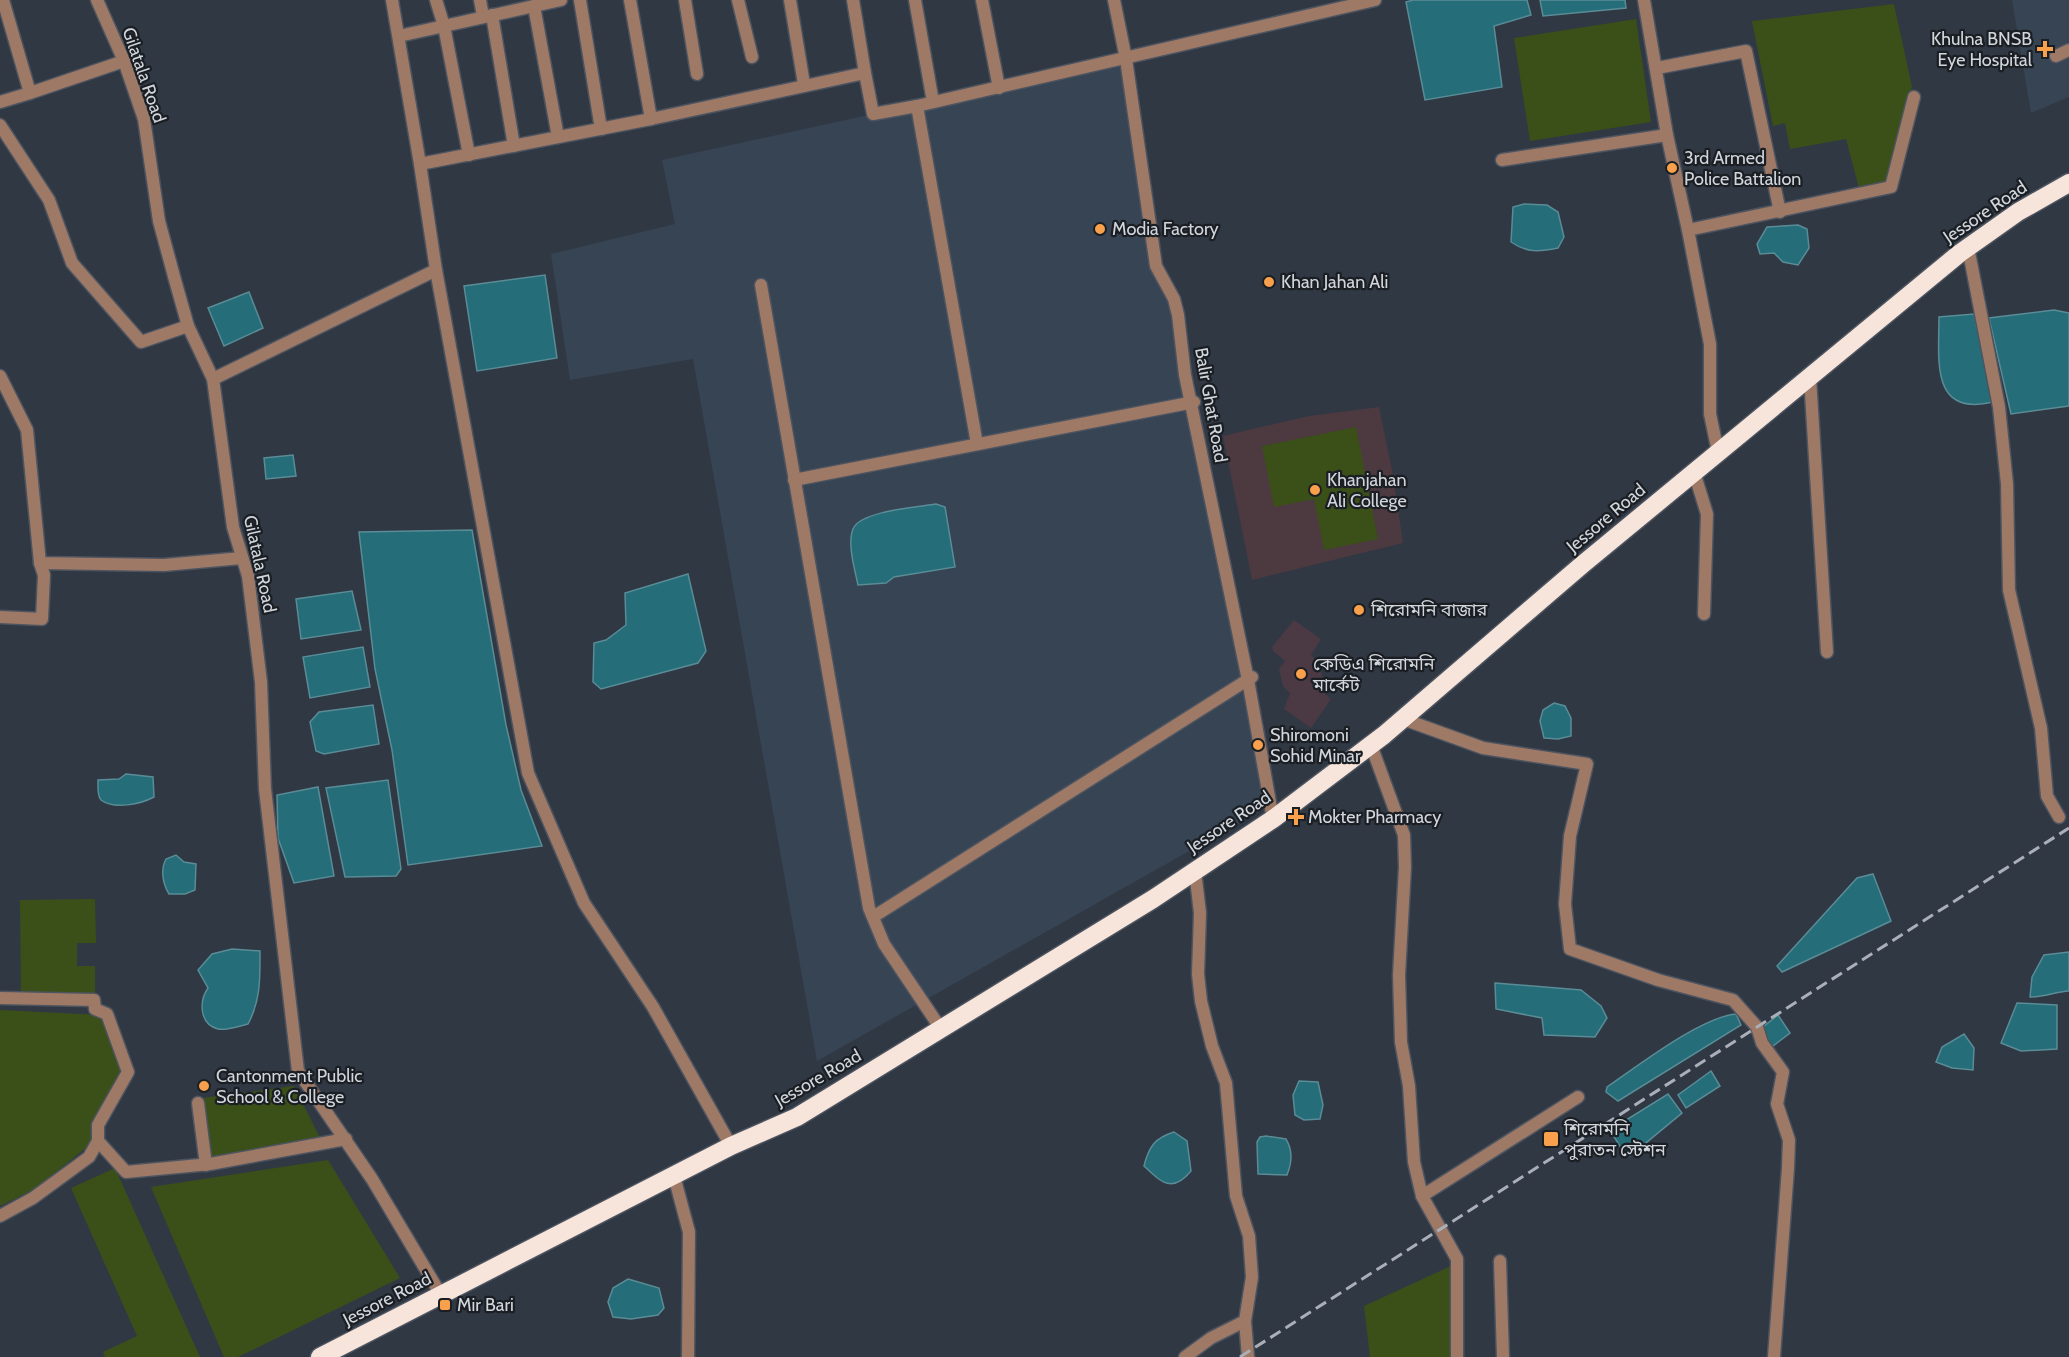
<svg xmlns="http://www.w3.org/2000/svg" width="2069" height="1357" font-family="Cabin,'Noto Sans Bengali',sans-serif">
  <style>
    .commercial { fill: #4b3944 }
    .built { fill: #374454 }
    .education { fill: #4d3940 }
    .green { fill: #3b5018 }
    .water { fill: #256d78; stroke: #598c96; stroke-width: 1.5 }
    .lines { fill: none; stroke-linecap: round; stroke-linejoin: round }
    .minor-casing { stroke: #4d5460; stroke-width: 15 }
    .highway-casing { stroke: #4d5460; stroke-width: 21 }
    .minor { stroke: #9d7966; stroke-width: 12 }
    .highway { stroke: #f7e5db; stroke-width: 18 }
    .rail { stroke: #aaafb8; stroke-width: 3; stroke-dasharray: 12 6; stroke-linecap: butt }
    .poi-dot { fill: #f8a04b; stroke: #1b1f24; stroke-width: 2 }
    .labels { text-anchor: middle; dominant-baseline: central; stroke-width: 4.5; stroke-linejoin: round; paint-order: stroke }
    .poi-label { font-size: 18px; fill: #d1d6dd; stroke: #1b1f24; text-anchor: start }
    .street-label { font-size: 18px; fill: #d1d6dd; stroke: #1b1f24 }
  </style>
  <rect width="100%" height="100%" fill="#303844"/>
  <polygon class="commercial" points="1294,620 1321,639 1311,655 1319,663 1323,680 1318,688 1331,699 1311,728 1284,709 1290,693 1283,686 1279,669 1285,661 1273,651 1272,647"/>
  <g class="built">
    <polygon points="2012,0 2069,0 2069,97 2031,113"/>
    <polygon points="1126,59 1156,266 1174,299 1269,806 817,1061 693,359 570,380 551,254 675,224 662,160"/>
  </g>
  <polygon class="education" points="1379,407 1393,475 1403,543 1252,580 1223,436 1309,416"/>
  <g class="green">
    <polygon points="1894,4 1912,87 1886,182 1859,188 1846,139 1790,149 1785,123 1773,126 1752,21"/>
    <polygon points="1636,19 1651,122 1530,141 1514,38"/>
    <polygon points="1356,427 1378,539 1324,550 1314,499 1274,507 1262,446"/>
    <polygon points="95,899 96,943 77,943 77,966 95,966 95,995 21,995 20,900"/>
    <polygon points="0,1010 101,1015 124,1070 92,1143 35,1189 0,1206"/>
    <polygon points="294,1086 320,1138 209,1161 202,1098"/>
    <polygon points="328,1160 400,1278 238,1357 224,1357 151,1187"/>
    <polygon points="115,1168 200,1357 105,1357 103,1352 137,1336 71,1188"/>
    <polygon points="1451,1266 1454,1357 1370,1357 1364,1306"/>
  </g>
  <g class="water">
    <polygon points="1413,0 1527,0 1531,15 1494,26 1502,87 1425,100 1406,2"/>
    <polygon points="1540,0 1625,0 1626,8 1543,16"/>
    <path d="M1524,204l23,1 11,7 6,25 -6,11c-19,4 -31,5 -47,-6l2,-35z"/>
    <polygon points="1798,225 1807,229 1809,248 1798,265 1783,262 1774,253 1760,254 1757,244 1767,227"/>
    <polygon points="545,275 557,358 477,371 464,286"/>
    <polygon points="249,292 263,328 224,346 208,308"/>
    <polygon points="2054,310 2069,313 2069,406 2011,414 1989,318"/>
    <path d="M1974,314l19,88c-63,15 -54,-42 -54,-85z"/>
    <polygon points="293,455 296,476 266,479 264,458"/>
    <path d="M936,504l9,3 10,60 -61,10 -8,6 -28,2c-3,-15 -11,-41 -5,-56 7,-18 65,-22 83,-25z"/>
    <polygon points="472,530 506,725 521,790 542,846 408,865 392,750 375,669 359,532"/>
    <polygon points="688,574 706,651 698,663 601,689 593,682 594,643 606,640 626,625 625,593"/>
    <polygon points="352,591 361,630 301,639 296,599"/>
    <polygon points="363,647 370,687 310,698 303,657"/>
    <polygon points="1554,703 1565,706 1571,718 1571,736 1558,739 1544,738 1540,721 1543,710"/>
    <polygon points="373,705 379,744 324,754 316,751 310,722 319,712"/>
    <path d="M126,774l27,3 1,20c-13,7 -40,13 -53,3 -4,-4 -3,-14 -3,-20l21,-1z"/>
    <polygon points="388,780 401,869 396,876 345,877 326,788"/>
    <polygon points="318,787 334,876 294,883 278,838 277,795"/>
    <path d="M176,855l8,7 12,2 -1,26 -10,4h-16c-6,-10 -9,-24 -3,-35z"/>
    <polygon points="1873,874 1891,921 1782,972 1777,966 1857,878"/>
    <path d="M232,949l28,2c0,26 1,49 -12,73 -9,2 -22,7 -30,5 -19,-5 -19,-28 -10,-41l-10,-18 14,-16z"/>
    <path d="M2069,952v39c-14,1 -25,6 -39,6l2,-20 12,-22z"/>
    <polygon points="1495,983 1581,990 1601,1006 1607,1018 1595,1037 1544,1035 1542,1018 1496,1009"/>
    <polygon points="2017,1003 2057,1005 2057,1049 2021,1051 2001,1043"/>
    <path d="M1736,1014l5,11 -123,76 -12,-9 1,-5c31,-21 94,-70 129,-73z"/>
    <polygon points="1778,1015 1790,1033 1773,1046 1769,1044 1763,1027"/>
    <polygon points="1964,1034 1974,1048 1973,1070 1952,1068 1936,1062 1942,1047"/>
    <polygon points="1711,1071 1720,1086 1686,1108 1678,1095"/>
    <polygon points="1299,1081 1318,1082 1323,1105 1320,1119 1304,1120 1295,1115 1293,1095"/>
    <polygon points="1668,1094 1682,1113 1630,1156 1624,1153 1610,1130"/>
    <path d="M1174,1132l13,9 4,30c-19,23 -30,11 -47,-5 5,-20 11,-28 30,-34z"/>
    <path d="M1266,1136l20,3c7,12 6,23 1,36l-29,-1 -1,-32 3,-5z"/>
    <polygon points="628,1279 659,1288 664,1308 658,1315 631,1319 613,1317 608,1302 613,1288"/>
  </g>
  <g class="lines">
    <g class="minor-casing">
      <g id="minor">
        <polyline points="3,0 30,93 124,61"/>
        <polyline points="97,0 124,61 144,119 159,221 175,280 188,326 213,379 233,527 248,576 261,682 265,789 298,1071 372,1179 441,1295"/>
        <polyline points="392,0 420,164"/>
        <polyline points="436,0 444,26 469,155"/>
        <polyline points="480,0 483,16"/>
        <polyline points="580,0 601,129"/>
        <polyline points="630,0 651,119 865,73 873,114 917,106 977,444"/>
        <polyline points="685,0 697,74"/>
        <polyline points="738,0 752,57"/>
        <polyline points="790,0 804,84"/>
        <polyline points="853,0 865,73"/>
        <polyline points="915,0 933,102"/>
        <polyline points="982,0 999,88"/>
        <polyline points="1114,0 1126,59 1156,266 1174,299 1178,315 1185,375 1248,680 1273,819"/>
        <polyline points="1644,0 1667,135 1688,230 1710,344 1710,414 1718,452"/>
        <polyline points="534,6 558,137"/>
        <polyline points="492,15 514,146"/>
        <polyline points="399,36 561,0"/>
        <polyline points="2056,56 2069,50"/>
        <polyline points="1657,68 1746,51 1780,212"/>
        <polyline points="0,102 30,93"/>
        <polyline points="917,106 1375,0"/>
        <polyline points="651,119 420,164 436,270 528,773 584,903 653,1007 731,1146"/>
        <polyline points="0,125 49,200 72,263 141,342 188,326"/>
        <polyline points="1502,160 1667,135"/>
        <polyline points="1688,230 1891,187 1914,97"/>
        <polyline points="1968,247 1999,407 2007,484 2009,590 2041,728 2047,796 2059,817"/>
        <polyline points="761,285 869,908 884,944 941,1029"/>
        <polyline points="0,376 27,430 40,563 164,565 242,558"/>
        <polyline points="1810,377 1827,652"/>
        <polyline points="213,379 436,270"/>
        <polyline points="1694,472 1707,514 1704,614"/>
        <polyline points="794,480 1194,402"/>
        <polyline points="0,617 42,619 44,575 40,563"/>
        <polyline points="1403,719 1483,748 1587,764 1570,836 1565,904 1570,949 1658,980 1733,1000 1757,1027 1762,1043 1783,1072 1777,1104 1789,1140 1788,1168 1774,1357"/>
        <polyline points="1371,745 1404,835 1405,867 1399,975 1401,1042 1409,1086 1414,1162 1422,1196 1457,1259 1457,1357"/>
        <polyline points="1195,871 1200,913 1198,974 1201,1001 1212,1046 1226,1083 1236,1196 1249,1236 1252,1277 1245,1321 1248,1357"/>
        <polyline points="873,917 1252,677"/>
        <polyline points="0,998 94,1000 95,1009 107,1014 128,1072 98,1125 98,1141 89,1157 33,1198 0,1216"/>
        <polyline points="198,1103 206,1165"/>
        <polyline points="98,1141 126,1172 210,1164 346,1139"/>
        <polyline points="674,1176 689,1232 688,1357"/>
        <polyline points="1422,1196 1578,1097"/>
        <polyline points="1500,1261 1503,1357"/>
        <polyline points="1185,1357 1211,1338 1245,1321"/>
      </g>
    </g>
    <g class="highway-casing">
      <polyline id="highway" points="320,1357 731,1146 797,1117 1153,899 1273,819 1384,735 1583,564 1960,253 2018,212 2069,183"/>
    </g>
    <use href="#minor" class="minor"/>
    <use href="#highway" class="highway"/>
    <polyline class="rail" points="1240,1357 2069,828"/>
  </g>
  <g class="poi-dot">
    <path d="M2042 40h6v6h6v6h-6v6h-6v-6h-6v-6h6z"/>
    <circle cx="1672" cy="168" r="6"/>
    <circle cx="1100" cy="229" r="6"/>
    <circle cx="1269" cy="282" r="6"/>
    <circle cx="1315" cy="490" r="6"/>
    <circle cx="1359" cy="610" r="6"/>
    <circle cx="1301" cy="674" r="6"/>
    <circle cx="1258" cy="745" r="6"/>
    <path d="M1293 808h6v6h6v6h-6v6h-6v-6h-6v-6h6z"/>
    <circle cx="204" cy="1086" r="6"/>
    <rect x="1543" y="1131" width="16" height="16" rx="3"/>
    <rect x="439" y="1299" width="12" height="12" rx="3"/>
  </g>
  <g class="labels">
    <g class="poi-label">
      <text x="2032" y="39" text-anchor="end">Khulna BNSB<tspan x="2032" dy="21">Eye Hospital</tspan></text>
      <text x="1684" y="158">3rd Armed<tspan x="1684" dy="21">Police Battalion</tspan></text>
      <text x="1112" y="229">Modia Factory</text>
      <text x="1281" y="282">Khan Jahan Ali</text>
      <text x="1327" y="480">Khanjahan<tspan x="1327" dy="21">Ali College</tspan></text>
      <text x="1371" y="610">শিরোমনি বাজার</text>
      <text x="1313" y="664">কেডিএ শিরোমনি<tspan x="1313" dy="21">মার্কেট</tspan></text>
      <text x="1270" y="735">Shiromoni<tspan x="1270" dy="21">Sohid Minar</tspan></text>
      <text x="1308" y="817">Mokter Pharmacy</text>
      <text x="216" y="1076">Cantonment Public<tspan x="216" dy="21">School &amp; College</tspan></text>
      <text x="1564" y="1129">শিরোমনি<tspan x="1564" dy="21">পুরাতন স্টেশন</tspan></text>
      <text x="457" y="1305">Mir Bari</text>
    </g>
    <g class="street-label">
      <text transform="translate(144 75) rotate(71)">Gilatala Road</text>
      <text transform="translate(1985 212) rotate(-34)">Jessore Road</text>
      <text transform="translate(1211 405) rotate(80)">Balir Ghat Road</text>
      <text transform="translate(1606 518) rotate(-40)">Jessore Road</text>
      <text transform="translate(260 564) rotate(78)">Gilatala Road</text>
      <text transform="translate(1229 822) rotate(-34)">Jessore Road</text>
      <text transform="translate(818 1078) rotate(-30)">Jessore Road</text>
      <text transform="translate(387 1299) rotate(-27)">Jessore Road</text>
    </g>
  </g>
</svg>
